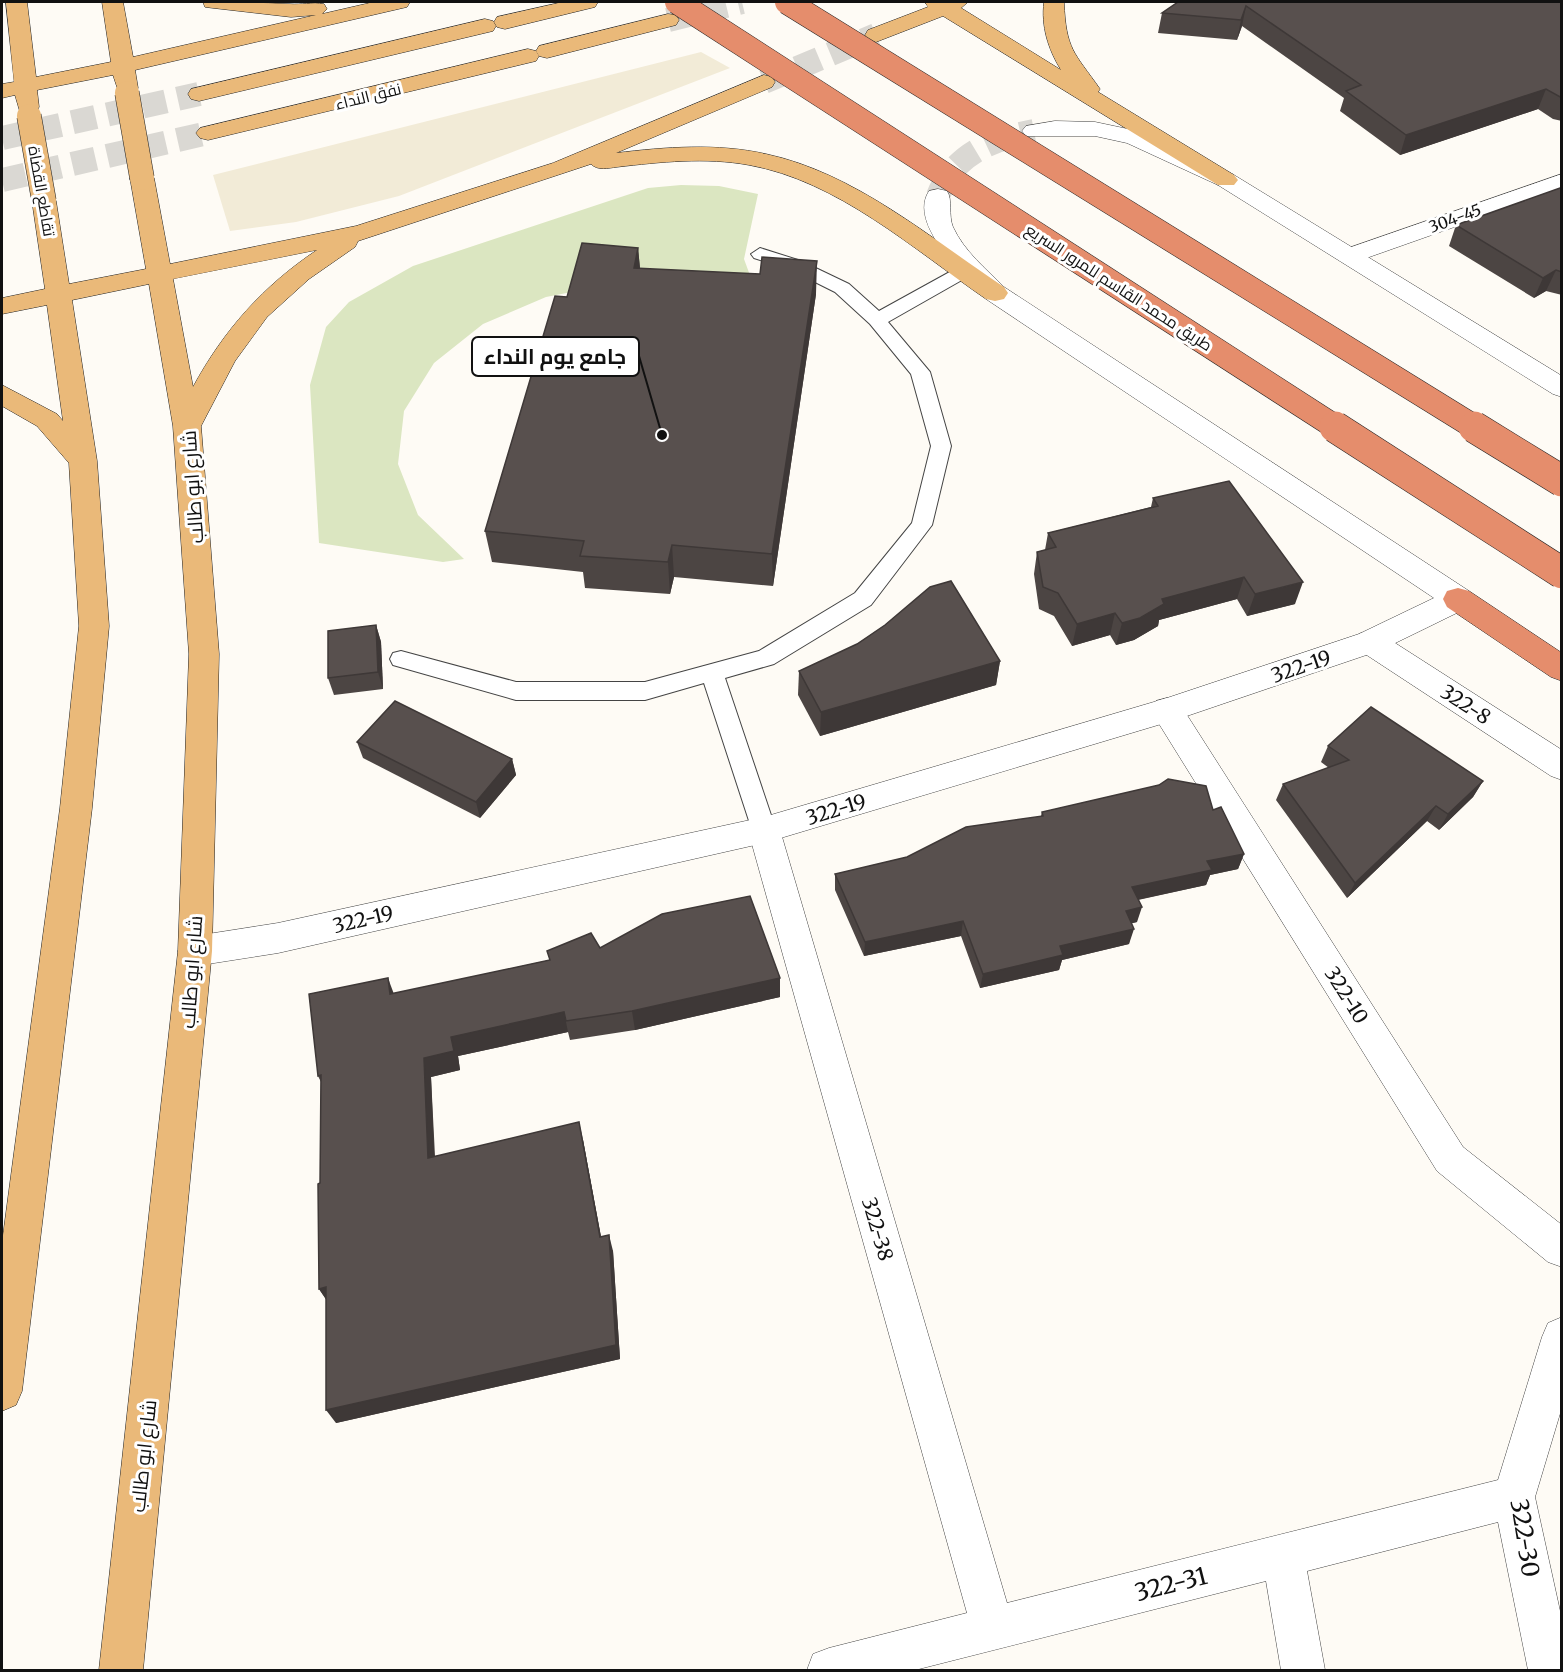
<svg xmlns="http://www.w3.org/2000/svg" width="1563" height="1672" font-family="Merriweather,Cairo,serif">
  <style>
    .farmland { fill: #f2ebd7 }
    .green { fill: #dbe6c1 }
    .lines { fill: none; stroke-linecap: round; stroke-linejoin: round }
    .tertiary-tunnel { stroke: #dad8d3; stroke-width: 24; stroke-dasharray: 24 12; stroke-linecap: butt }
    .primary-tunnel { stroke: #dad8d3; stroke-width: 24; stroke-dasharray: 24 12; stroke-linecap: butt }
    .service-casing { stroke: #444; stroke-width: 2 }
    .minor-casing { stroke: #444; stroke-width: 1 }
    .tertiary-casing { stroke: #444; stroke-width: 1 }
    .primary-casing { stroke: #222; stroke-width: 1 }
    .motorway-casing { stroke: #222; stroke-width: 1 }
    .service { fill: #fff; fill-rule: evenodd }
    .minor { fill: #fff; fill-rule: evenodd }
    .tertiary { fill: #fff; fill-rule: evenodd }
    .primary { fill: #eab979; fill-rule: evenodd }
    .motorway { fill: #e58d6c; fill-rule: evenodd }
    .primary-bridge-casing { stroke: #222; stroke-width: 25; stroke-linecap: butt }
    .motorway-bridge-far1-casing { stroke: #222; stroke-width: 25; stroke-linecap: butt }
    .motorway-bridge-casing { stroke: #222; stroke-width: 32; stroke-linecap: butt }
    .primary-bridge { stroke: #eab979; stroke-width: 24 }
    .motorway-bridge-far1 { stroke: #e58d6c; stroke-width: 24 }
    .motorway-bridge { stroke: #e58d6c; stroke-width: 31 }
    .wall { fill: #4c4543 }
    .shaded-wall { fill: #3e3837 }
    .building { fill: #58504e; stroke: #3e3837; stroke-width: 1.5 }
    .labels { text-anchor: middle; dominant-baseline: central; stroke-width: 6; stroke-linejoin: round; paint-order: stroke }
    .far-street-label { font-size: 16px; fill: #111; stroke: #fff }
    .street-label { font-size: 20px; fill: #111; stroke: #fff }
    .near-street-label { font-size: 24px; fill: #111; stroke: #fff }
    .leader { fill: none; stroke: #111; stroke-width: 2 }
    .callout-dot { fill: #111; stroke: #fff; stroke-width: 2 }
    .callout { fill: #fff; stroke: #111; stroke-width: 2 }
    .callout-label { font-size: 21px; text-anchor: middle; font-weight: bold; fill: #111 }
  </style>
  <rect width="100%" height="100%" fill="#fefbf5"/>
  <polygon class="farmland" points="701,52 730,68 399,196 296,222 230,231 213,175"/>
  <polygon class="green" points="681,185 719,186 758,194 744,259 755,289 582,290 546,297 483,324 434,363 404,411 398,464 418,515 464,559 443,562 319,543 310,385 326,327 349,302 413,266 648,188"/>
  <g class="lines">
    <path class="tertiary-tunnel" d="M938,196c16,-42 54,-57 96,-65"/>
    <g class="primary-tunnel">
      <polyline points="668,20 742,2"/>
      <polyline points="764,82 876,35"/>
      <polyline points="2,138 199,94"/>
      <polyline points="2,180 208,133"/>
    </g>
    <g class="service-casing">
      <polygon id="service" points="760,248 801,261 849,284 879,311 957,268 969,268 972,272 969,276 888,322 930,372 951,446 932,525 871,605 774,664 725,678 776,830 772,837 764,840 756,837 752,830 704,683 645,700 516,700 393,665 390,659 393,653 401,651 516,682 645,682 759,651 855,593 912,523 931,446 911,374 870,324 835,292 789,269 754,258 751,254"/>
    </g>
    <g class="minor-casing">
      <g id="minor">
        <polygon points="1562,174 1562,189 1358,261 1349,264 1340,261 1337,256 1340,251"/>
        <polygon points="1370,631 1381,634 1562,750 1562,780 1551,776 1359,650 1355,642 1359,634"/>
        <polygon points="1167,698 1178,701 1463,1147 1562,1225 1562,1267 1548,1262 1437,1171 1156,719 1151,710 1156,701"/>
        <polygon points="764,817 776,820 780,830 1007,1603 1498,1480 1542,1337 1548,1323 1562,1317 1562,1407 1535,1497 1562,1620 1562,1670 1528,1670 1498,1522 1307,1571 1325,1670 1281,1670 1266,1581 915,1670 807,1670 813,1654 829,1648 967,1613 748,830 752,820"/>
      </g>
    </g>
    <g class="tertiary-casing">
      <g id="tertiary">
        <polygon points="1055,121 1095,122 1142,132 1234,175 1562,376 1562,397 1553,394 1218,185 1127,143 1095,136 1026,136 1022,131 1026,126"/>
        <path d="M938,189l9,2c6,9 1,24 6,36 11,24 33,42 51,60l465,304 4,8 -4,8 -88,43 -203,69 -414,124 -486,110 -83,13 -12,-4 -5,-11 5,-11 12,-4 83,-13 486,-106 400,-118 195,-65 75,-36 -448,-299c-20,-22 -79,-75 -57,-108z"/>
      </g>
    </g>
    <g class="primary-casing">
      <g id="primary">
        <path d="M6,2h21l9,75 75,-15 -9,-60h21l10,55 183,-42 -25,2 -78,-9 -8,-1 -2,-5c29,0 58,1 87,2 11,1 22,-2 34,0l3,5 -5,5 52,-12h36l-3,5 -272,63 3,18 -3,5h-16l-6,-18 -76,15 2,17 -3,5h-16l-5,-17 -13,3v-14l12,-2z"/>
        <polygon points="563,2 598,2 595,7 505,29 497,27 494,22 497,17"/>
        <path d="M925,2h43l-7,6 100,62c-13,-21 -20,-44 -17,-68h20c2,48 10,50 36,87l-2,3 136,83 4,5 -4,5h-16l-275,-169 -67,26 -8,-2 -3,-5 3,-5 60,-23z"/>
        <polygon points="668,14 676,15 679,20 676,25 547,58 539,56 536,51 539,46"/>
        <polygon points="485,19 493,21 496,26 493,31 199,101 191,99 188,94 191,89"/>
        <polygon points="528,49 536,51 539,56 536,61 208,140 200,138 196,133 200,128"/>
        <path d="M764,75l8,2 3,5 -3,5 -156,66c50,-6 101,-10 150,1 89,19 164,84 238,133l4,6 -4,6 -9,2 -9,-2c-73,-50 -148,-118 -237,-134 -43,-8 -89,-3 -132,2 -9,1 -19,4 -26,-3l-233,77 -3,6 -46,32 -42,38 -32,44 -34,65 18,228 -7,297 -69,719h-44l79,-719 11,-297 -16,-228 -24,-142 -77,16 25,161 12,165 -17,182 -70,583 -6,14 -14,6v-168l58,-435 19,-182 -10,-163 -32,-37 -35,-20v-21l55,29 6,7 -16,-116 -45,9v-16l43,-9 -13,-88 3,-5 9,-2 9,2 3,5 13,83 77,-15 -16,-91 4,-5h16l4,5 16,86 186,-38 197,-63zM317,250c-54,36 -93,80 -124,137l-20,-108z"/>
      </g>
    </g>
    <g class="motorway-casing">
      <polygon id="motorway" points="1458,588 1469,591 1562,653 1562,681 1551,677 1447,607 1443,599 1447,591"/>
    </g>
    <use href="#service" class="service"/>
    <use href="#minor" class="minor"/>
    <use href="#tertiary" class="tertiary"/>
    <use href="#primary" class="primary"/>
    <use href="#motorway" class="motorway"/>
    <g class="primary-bridge-casing">
      <g id="primary-bridge">
        <polyline points="127,93 142,178"/>
        <polyline points="29,116 44,201"/>
      </g>
    </g>
    <g class="motorway-bridge-far1-casing">
      <g id="motorway-bridge-far1">
        <polyline points="677,2 1337,428"/>
        <polyline points="787,2 1476,428"/>
      </g>
    </g>
    <g class="motorway-bridge-casing">
      <g id="motorway-bridge">
        <polyline points="1335,427 1562,573"/>
        <polyline points="1474,427 1562,481"/>
      </g>
    </g>
    <use href="#primary-bridge" class="primary-bridge"/>
    <use href="#motorway-bridge-far1" class="motorway-bridge-far1"/>
    <use href="#motorway-bridge" class="motorway-bridge"/>
  </g>
  <g class="wall">
    <polygon points="1178,2 1562,2 1562,121 1553,119 1538,109 1400,155 1340,111 1344,98 1242,26 1237,40 1158,33 1162,13"/>
    <polygon points="1562,188 1562,295 1546,291 1534,298 1449,246 1456,225"/>
    <polygon points="638,248 640,268 816,294 773,586 674,577 670,594 585,588 583,572 492,562 485,531 567,297"/>
    <polygon points="1153,498 1295,604 1247,616 1237,599 1159,620 1158,626 1134,640 1116,645 1110,635 1072,646 1054,616 1039,609 1034,574 1037,552 1045,550 1048,533 1151,507"/>
    <polygon points="376,625 381,642 383,689 334,695 328,678"/>
    <polygon points="1000,661 996,685 820,736 798,695 799,671"/>
    <polygon points="357,742 512,759 516,775 480,818 363,758"/>
    <polygon points="1328,746 1483,781 1473,797 1439,830 1427,821 1347,898 1276,800 1283,784 1329,768 1321,762"/>
    <polygon points="1213,810 1244,854 1238,869 1210,875 1206,885 1138,900 1137,922 1132,923 1129,944 1062,960 1059,970 980,988 961,936 864,956 835,890 835,874 907,857 1041,816 1042,812"/>
    <polygon points="600,948 780,978 780,997 635,1030 570,1040 568,1032 458,1056 460,1070 431,1077 435,1156 583,1140 601,1237 613,1251 620,1359 336,1423 326,1299 319,1289 321,1082 318,1076 394,994 549,960"/>
  </g>
  <g class="shaded-wall">
    <polygon points="1246,6 1242,26 1237,40 1241,20"/>
    <polygon points="1546,89 1538,109 1400,155 1406,135"/>
    <polygon points="638,248 641,280 634,268"/>
    <polygon points="817,261 816,294 773,586 772,554"/>
    <polygon points="1556,270 1546,291 1534,298 1543,278"/>
    <polygon points="672,545 674,577 670,594 668,562"/>
    <polygon points="1244,577 1237,599 1159,620 1158,626 1134,640 1116,645 1122,623 1162,599"/>
    <polygon points="1303,582 1295,604 1247,616 1255,594"/>
    <polygon points="1115,613 1110,635 1072,646 1077,624"/>
    <polygon points="376,625 381,642 383,689 378,672"/>
    <polygon points="1000,661 996,685 820,736 821,712"/>
    <polygon points="512,759 516,775 480,818 476,802"/>
    <polygon points="1483,781 1473,797 1439,830 1448,814"/>
    <polygon points="1436,806 1427,821 1347,898 1355,883"/>
    <polygon points="1244,854 1238,869 1210,875 1206,885 1127,902 1132,887 1207,861"/>
    <polygon points="1142,907 1137,922 1121,926 1126,911"/>
    <polygon points="963,921 961,936 864,956 865,942"/>
    <polygon points="1134,929 1129,944 1062,960 1059,970 980,988 983,974 1060,946"/>
    <polygon points="388,978 395,997 390,994"/>
    <polygon points="780,978 780,997 635,1030 632,1011"/>
    <polygon points="564,1012 568,1032 458,1056 460,1070 431,1077 435,1175 428,1158 424,1058 451,1037"/>
    <polygon points="579,1122 583,1140 604,1253 600,1237"/>
    <polygon points="609,1235 613,1251 620,1359 336,1423 326,1410"/>
    <polygon points="326,1287 329,1304 319,1289"/>
  </g>
  <g class="building">
    <polygon points="1178,2 1562,2 1562,98 1546,89 1406,135 1346,91 1361,85 1246,6 1241,20 1162,13"/>
    <polygon points="1560,188 1562,188 1562,272 1556,270 1543,278 1456,225"/>
    <polygon points="582,243 638,248 634,268 760,274 762,257 817,261 772,554 672,545 668,562 580,556 584,541 485,531 555,296 567,297"/>
    <polygon points="1229,481 1303,582 1255,594 1244,577 1162,599 1164,604 1140,618 1122,623 1115,613 1077,624 1058,593 1043,587 1037,552 1056,547 1048,533 1158,506 1153,498"/>
    <polygon points="951,581 1000,661 821,712 799,671 857,644 885,625 930,587"/>
    <polygon points="376,625 378,672 328,678 328,631"/>
    <polygon points="395,701 512,759 476,802 357,742"/>
    <polygon points="1371,707 1483,781 1448,814 1436,806 1355,883 1283,784 1349,760 1328,746"/>
    <polygon points="1168,779 1206,786 1213,810 1221,807 1244,854 1207,861 1212,870 1132,887 1142,907 1126,911 1134,929 1060,946 1063,955 983,974 963,921 865,942 835,874 907,857 966,827 1043,816 1042,812 1159,785"/>
    <polygon points="750,896 780,978 632,1011 566,1021 564,1012 451,1037 454,1051 424,1058 428,1158 579,1122 600,1237 609,1235 616,1345 326,1410 326,1287 319,1289 318,1184 320,1183 321,1075 318,1076 309,994 388,978 390,994 550,960 547,951 591,933 600,948 662,914"/>
  </g>
  <g class="labels">
    <g class="far-street-label">
      <text transform="translate(368 96) rotate(-14)">نفق النداء</text>
      <text transform="translate(42 191) rotate(80)">تقاطع القضاة</text>
      <text transform="translate(1455 218) rotate(-20)">304-45</text>
      <text transform="translate(1119 287) rotate(33)">طريق محمد القاسم للمرور السريع</text>
    </g>
    <g class="street-label">
      <text transform="translate(192 487) rotate(-94)">شارع ابو طالب</text>
      <text transform="translate(1301 666) rotate(-19)">322-19</text>
      <text transform="translate(1466 704) rotate(33)">322-8</text>
      <text transform="translate(836 809) rotate(-17)">322-19</text>
      <text transform="translate(363 919) rotate(-13)">322-19</text>
      <text transform="translate(191 972) rotate(-86)">شارع ابو طالب</text>
      <text transform="translate(1347 995) rotate(58)">322-10</text>
      <text transform="translate(878 1229) rotate(74)">322-38</text>
      <text transform="translate(143 1456) rotate(-84)">شارع ابو طالب</text>
    </g>
    <g class="near-street-label">
      <text transform="translate(1525 1538) rotate(81)">322-30</text>
      <text transform="translate(1171 1584) rotate(-14)">322-31</text>
    </g>
  </g>
  <path class="leader" d="M662 435L639 356"/>
  <circle class="callout-dot" cx="662" cy="435" r="6"/>
  <rect class="callout" x="472" y="337" width="167" height="39" rx="6"/>
  <g class="callout-label">
    <text x="555" y="364">جامع يوم النداء</text>
  </g>
  <rect width="1563" height="1672" fill="none" stroke="#111111" stroke-width="6"/>
</svg>
